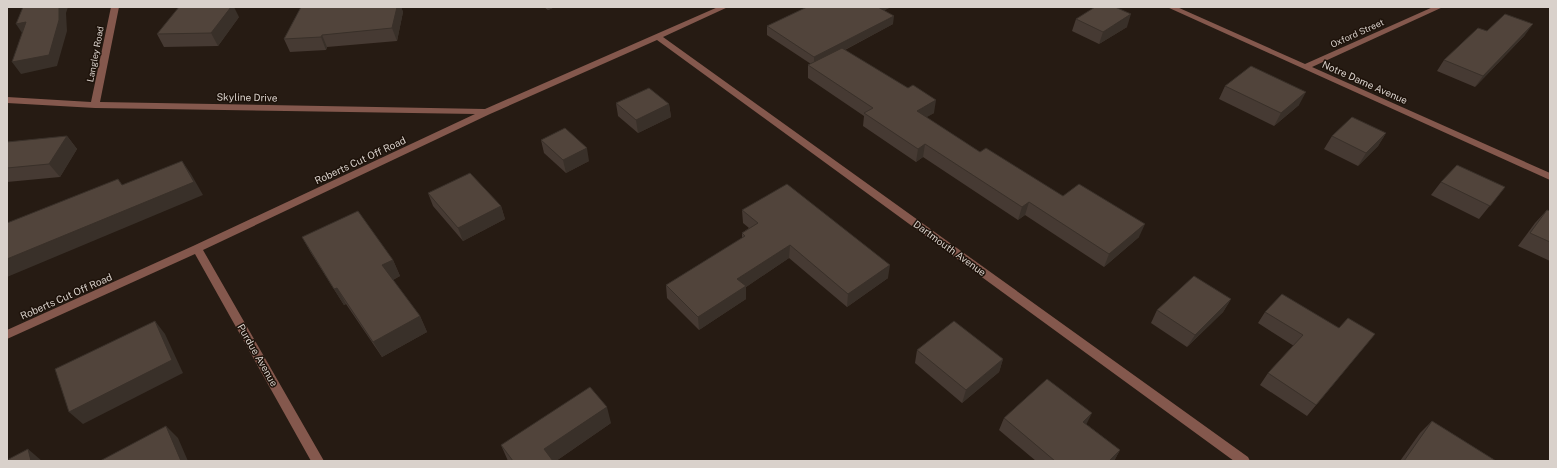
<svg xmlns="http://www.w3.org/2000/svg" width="1557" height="468" font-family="'Public Sans',sans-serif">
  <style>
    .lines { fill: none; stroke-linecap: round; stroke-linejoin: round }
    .minor { fill: #84584d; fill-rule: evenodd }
    .wall { fill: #463a33 }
    .shaded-wall { fill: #393029 }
    .building { fill: #51443b; stroke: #393029 }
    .labels { text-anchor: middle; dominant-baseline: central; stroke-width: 3; stroke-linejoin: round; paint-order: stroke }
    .far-street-label { font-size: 9px; fill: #d9d1cb; stroke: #1d120a }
    .street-label { font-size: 10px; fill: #d9d1cb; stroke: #1d120a }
  </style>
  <rect width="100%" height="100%" fill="#261b13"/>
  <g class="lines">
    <g class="minor">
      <polygon points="111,7 119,7 100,102 485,109 718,7 728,7 663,37 1248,457 1250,461 1234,461 657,40 490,114 203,250 324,461 311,461 195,254 7,339 7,330 193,246 475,114 95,108 7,103 7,97 91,102"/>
      <polygon points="1167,7 1177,7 1305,64 1433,7 1443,7 1312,67 1550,173 1550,180"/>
    </g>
  </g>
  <g class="wall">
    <polygon points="301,7 401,7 403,12 397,41 327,47 326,50 290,52 284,39"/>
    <polygon points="544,7 555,7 548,10"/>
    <polygon points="807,7 891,7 884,10 893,24 845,50 934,113 926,117 980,152 1139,237 1104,267 1025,215 1018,220 923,157 916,162 863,126 864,116 808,78 808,65 811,64 767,35 767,26"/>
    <polygon points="239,17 218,46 164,47 157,34"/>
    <polygon points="1076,19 1127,27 1099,44 1072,31"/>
    <polygon points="1525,35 1475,87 1437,71 1444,60"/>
    <polygon points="1225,86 1299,105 1274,126 1219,99"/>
    <polygon points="616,103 669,104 671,117 638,133 618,116"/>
    <polygon points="1386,133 1378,146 1358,166 1324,149 1332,136"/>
    <polygon points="67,136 77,149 60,177 7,182 7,142"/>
    <polygon points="541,140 589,161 566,173 544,153"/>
    <polygon points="1441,182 1505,187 1479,219 1431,195"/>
    <polygon points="428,193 501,206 505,219 463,241 433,206"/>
    <polygon points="742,210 888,278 847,307 789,258 746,287 746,299 699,330 667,298 666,285 742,238 742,233 749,228 743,223"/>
    <polygon points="1547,210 1550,211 1550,261 1518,246 1535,223"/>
    <polygon points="302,237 393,260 400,276 393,280 420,316 427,332 382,357 346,304 344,305 311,253"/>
    <polygon points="1231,299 1223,312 1187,347 1151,323 1157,310"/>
    <polygon points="1265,312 1339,328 1375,334 1307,416 1260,385 1268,373 1294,346 1258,323"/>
    <polygon points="917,350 1003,359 999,372 962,403 915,363"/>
    <polygon points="1004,418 1086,424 1120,450 1114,461 1036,461 999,430"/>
    <polygon points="1432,421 1496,461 1400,461 1420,433"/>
    <polygon points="611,423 556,461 508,461 501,445"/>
  </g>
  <g class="shaded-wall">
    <polygon points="59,7 68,7 66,13 67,31 57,66 21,74 12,62"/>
    <polygon points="231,7 234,7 239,17 218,46 211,33"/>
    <polygon points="397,7 401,7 403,12 397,41 392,28"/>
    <polygon points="547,7 555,7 548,10"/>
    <polygon points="876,7 891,7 876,15"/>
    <polygon points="1131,14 1127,27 1099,44 1103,32"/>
    <polygon points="894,16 893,24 814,66 814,57"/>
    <polygon points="26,22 24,36 16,24"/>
    <polygon points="1533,24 1525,35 1475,87 1483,76"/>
    <polygon points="322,35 327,47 326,50 321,37"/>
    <polygon points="1306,92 1299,105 1274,126 1281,113"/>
    <polygon points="936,100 934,113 915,124 917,111"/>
    <polygon points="669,104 671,117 638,133 636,120"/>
    <polygon points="1386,133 1378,146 1358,166 1366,153"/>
    <polygon points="67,136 77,149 60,177 49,164"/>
    <polygon points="925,144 923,157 916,162 918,149"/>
    <polygon points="587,148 589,161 566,173 563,160"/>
    <polygon points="182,161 191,174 203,195 7,277 7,259"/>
    <polygon points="1029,202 1025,215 1018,220 1022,207"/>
    <polygon points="501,206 505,219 463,241 458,228"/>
    <polygon points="1145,224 1139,237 1104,267 1109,254"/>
    <polygon points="790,245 789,258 746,287 746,299 699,330 698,317 737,279"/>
    <polygon points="393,260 400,276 390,281 382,265"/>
    <polygon points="890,265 888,278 847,307 848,294"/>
    <polygon points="337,288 346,304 344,305 334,289"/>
    <polygon points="1231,299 1223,312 1187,347 1195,335"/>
    <polygon points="420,316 427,332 382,357 373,342"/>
    <polygon points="155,321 165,334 183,373 83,424 69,412"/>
    <polygon points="1003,359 999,372 962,403 966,390"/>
    <polygon points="607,407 611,423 556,461 549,461 544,449"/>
    <polygon points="1092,413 1086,425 1083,422"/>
    <polygon points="166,426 178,438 188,461 181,461"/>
    <polygon points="28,449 42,461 31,461"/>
    <polygon points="1120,450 1114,461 1109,461"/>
  </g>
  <g class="building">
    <polygon points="23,7 59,7 59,20 49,55 12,62 26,22 16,24"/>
    <polygon points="179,7 231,7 211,33 157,34"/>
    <polygon points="301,7 397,7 392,28 322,35 321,37 284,39"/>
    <polygon points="807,7 878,7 894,16 814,57 767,26"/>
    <polygon points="1095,7 1115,7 1131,14 1103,32 1076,19"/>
    <polygon points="1505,14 1533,24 1483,76 1444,60 1478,28 1487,31"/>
    <polygon points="842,48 908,88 913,85 936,100 917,111 980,152 986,148 1063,196 1079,184 1145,224 1109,254 1029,202 1022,207 925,144 918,149 864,113 873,108 808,65"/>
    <polygon points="1251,66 1306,92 1281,113 1225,86"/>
    <polygon points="649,88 669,104 636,120 616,103"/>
    <polygon points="1352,117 1386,133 1366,153 1332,136"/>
    <polygon points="565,128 587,148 563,160 541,140"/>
    <polygon points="67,136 49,164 7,168 7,142"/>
    <polygon points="182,161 194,182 7,259 7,223 118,179 122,185"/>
    <polygon points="1457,165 1505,187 1490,206 1441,182"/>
    <polygon points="470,173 501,206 458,228 428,193"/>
    <polygon points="787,184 890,265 848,294 790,245 737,279 746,286 698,317 666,285 745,236 742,233 758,223 742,210"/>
    <polygon points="1547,210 1550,211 1550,242 1530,233"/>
    <polygon points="358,211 393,260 382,265 420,316 373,342 337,288 334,289 302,237"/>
    <polygon points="1194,276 1231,299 1195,335 1157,310"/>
    <polygon points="1282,294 1339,328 1348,318 1375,334 1316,405 1268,373 1303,335 1265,312"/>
    <polygon points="155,321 172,360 69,412 55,369"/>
    <polygon points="954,321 1003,359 966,390 917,350"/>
    <polygon points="1047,379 1092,413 1083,422 1120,450 1109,461 1055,461 1004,418"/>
    <polygon points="590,387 607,407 544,449 553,461 513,461 501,445"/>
    <polygon points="1432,421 1496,461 1404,461"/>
    <polygon points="166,426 181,461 100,461"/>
    <polygon points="28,449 31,461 7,461 7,460"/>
  </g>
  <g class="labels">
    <g class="far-street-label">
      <text transform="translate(1357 33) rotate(-24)">Oxford Street</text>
      <text transform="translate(95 54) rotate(-79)">Langley Road</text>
    </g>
    <g class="street-label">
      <text transform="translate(1365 82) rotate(24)">Notre Dame Avenue</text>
      <text transform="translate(247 97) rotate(1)">Skyline Drive</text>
      <text transform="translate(360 160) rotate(-25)">Roberts Cut Off Road</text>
      <text transform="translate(950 248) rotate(36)">Dartmouth Avenue</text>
      <text transform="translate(66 296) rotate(-24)">Roberts Cut Off Road</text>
      <text transform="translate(258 355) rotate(60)">Purdue Avenue</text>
    </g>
  </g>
  <rect width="1557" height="468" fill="none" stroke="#d9d1cb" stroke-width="16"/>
</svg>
